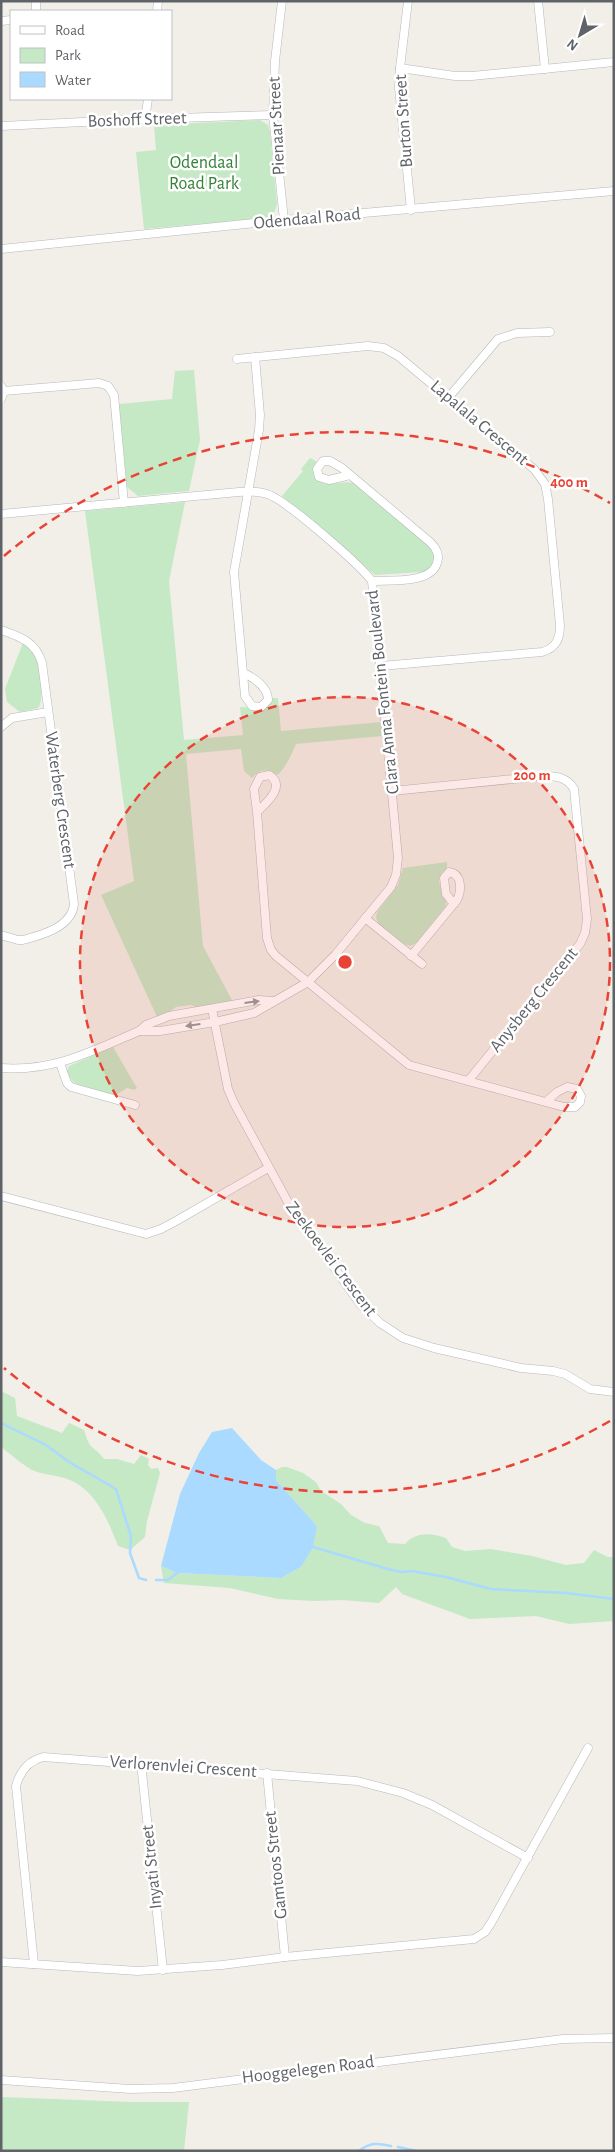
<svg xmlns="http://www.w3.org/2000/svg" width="615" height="2152" font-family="'Alegreya Sans',sans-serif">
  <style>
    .green { fill: #c5e8c5 }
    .water { fill: #aadaff }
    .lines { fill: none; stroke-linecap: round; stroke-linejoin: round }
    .stream { stroke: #aadaff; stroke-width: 2.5 }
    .street-casing { stroke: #b5b8bc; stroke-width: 9 }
    .street { stroke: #fff; stroke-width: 8 }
    .oneway { fill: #979a9d }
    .ring { fill: none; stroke: #ea4335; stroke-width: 2.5; stroke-dasharray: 9 6 }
    .labels { text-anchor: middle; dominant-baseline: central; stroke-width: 5; stroke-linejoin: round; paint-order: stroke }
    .street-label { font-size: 18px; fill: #5f6368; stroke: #fff }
    .park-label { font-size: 18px; fill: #348238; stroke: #fff }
    .centre { fill: #ea4335; stroke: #fff; stroke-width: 2.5 }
    .ring-label { font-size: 15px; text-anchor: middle; font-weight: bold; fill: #ea4335; stroke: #fff; stroke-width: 5; stroke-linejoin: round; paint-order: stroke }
  </style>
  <rect width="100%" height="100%" fill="#f1efe8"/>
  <g class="green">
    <polygon points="260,120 268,125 270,132 277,205 273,215 266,218 144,229 136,152 156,150 154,125"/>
    <polygon points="194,370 200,440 189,491 138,496 127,487 119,404 172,399 175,371"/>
    <path d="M310,458l6,3 -2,11c6,21 25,7 40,11l76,64 5,9 -5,13 -9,3 -46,3 -93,-79 21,-25 -2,-2z"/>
    <path d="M185,502l-16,79 15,159 59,-5 -3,-28 25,1 7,-10h6l3,33 100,-9 1,14 -86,8c-3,8 -12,27 -19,31 -9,-7 -18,-6 -25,3l-8,-7 -3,-22 -55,5 17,192 30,56 -34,6 -8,-3 -15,2 -8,6 -11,4 -56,-122 33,-14 -49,-370z"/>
    <path d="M23,643c4,3 8,6 11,11 6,10 11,46 4,54l-18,4 -13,-10 -2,-13z"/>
    <path d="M447,862v6c-18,12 1,25 -1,38l-30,37 -5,3 -7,-2 -25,-20 -3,-6 1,-6 21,-27 5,-17z"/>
    <path d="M113,1047l24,41 -3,2 -7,-2 -11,7c-16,-4 -45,-5 -49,-24l2,-5z"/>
    <path d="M1,1391l14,7 2,18 45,17 7,-10 15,7c6,22 10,15 20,29h13l17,5 7,-9 8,4 -1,6 3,4 7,-1 2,5 -13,48 -2,16 -15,13 -12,-4c-9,-23 -19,-49 -42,-63 -12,-8 -30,-7 -44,-13 -11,-6 -21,-16 -31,-23z"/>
    <path d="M282,1467h5l16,6 13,9 5,9 20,13 10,11 14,8 14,3 9,17 17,1c11,-13 27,-11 41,-6l6,9 13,4 26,-2 41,7 34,9 18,-2 10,-13 14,7h6v64l-45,3 -33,-8 -66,3 -68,-25 -6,-7 -17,16 -36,-3 -29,1 -36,-2 -48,-11 -66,-5 -3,-17 16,7 104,5 20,-11 16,-41 -41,-46v-10z"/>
    <polygon points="1,2097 132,2102 189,2102 184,2151 1,2151"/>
  </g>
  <polygon class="water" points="232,1428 261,1460 276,1470 276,1480 317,1526 313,1547 301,1567 281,1578 177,1573 161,1566 180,1494 199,1453 212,1432"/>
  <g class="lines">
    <g class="stream">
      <polyline points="1,1423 46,1445 69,1462 116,1489 131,1536 130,1553 139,1578 146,1580"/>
      <polyline points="313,1547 388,1569 401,1572 412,1571 446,1577 491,1589 566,1593 614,1599"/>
      <polyline points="156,1580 168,1580 177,1573"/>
      <polyline points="398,2147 417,2151"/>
      <path d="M359,2151c11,-9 19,-8 32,-5"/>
    </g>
    <g class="street-casing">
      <g id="street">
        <polyline points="36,1 36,11"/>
        <polyline points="282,1 275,61 273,115 284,220"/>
        <polyline points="408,1 400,68 399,88 411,210"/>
        <polyline points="538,1 545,69"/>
        <polyline points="157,11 158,1"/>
        <polyline points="1,21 11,20"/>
        <polyline points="400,68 455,76 472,76 614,62"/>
        <polyline points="145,119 148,99"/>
        <polyline points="1,126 145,119 273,115"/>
        <polyline points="1,249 284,220 614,191"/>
        <path d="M237,359l131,-13 16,2 14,8 136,113 11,15 3,15 12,126c0,14 -4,23 -18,27l-161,14"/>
        <polyline points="1,386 4,391 1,399"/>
        <polyline points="4,391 99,383 108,386 114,395 124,503"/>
        <polyline points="448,398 498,339 517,333 550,332"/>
        <path d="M350,475l-21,5 -10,-3 -2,-8 6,-8h7l12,7 88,74c6,6 10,12 7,21 -6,21 -47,17 -65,18"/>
        <path d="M1,514l227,-21c13,-1 26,-3 39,1 18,5 92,70 105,87l26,277 -2,17 -5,12 -56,68 -27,27 -54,31 -39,9 -55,9h-21"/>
        <path d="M1,630c20,7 35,12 41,33l32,241c-2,23 -32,31 -51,36h-5l-17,-5"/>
        <path d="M244,673c10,5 24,14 24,27l-7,7 -9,-1 -7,-10 -11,-124 25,-142 1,-15 -5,-58"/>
        <polyline points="1,727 12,718 48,712"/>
        <path d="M392,791l152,-15c12,0 23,1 30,13l13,130 -2,14 -5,11 -112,137"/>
        <path d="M257,812c9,-9 30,-26 12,-37l-9,2 -6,12 3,23 10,126 4,12 5,6 133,109 155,42h11l5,-5 1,-6 -4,-7 -10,-2 -10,5 -10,9"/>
        <polyline points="365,918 422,964"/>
        <path d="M411,956l46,-56c5,-10 5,-26 -8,-28l-5,6 2,16 8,10"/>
        <polyline points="212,1009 228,1089 234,1103 289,1204 360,1304 380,1323 403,1338 434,1348 521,1368 553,1371 565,1374 590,1389 614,1392"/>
        <polyline points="60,1063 67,1083 71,1087 135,1105"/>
        <path d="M1,1068c52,4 92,-17 138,-37l7,-6 23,-9 90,-16 13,1"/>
        <polyline points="1,1196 146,1234 161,1229 176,1221 268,1168"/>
        <polyline points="141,1763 163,1970"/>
        <polyline points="267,1773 285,1957"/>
        <polyline points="1,1962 138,1971 222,1965 285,1957 474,1939 485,1932 491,1923 588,1748"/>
        <path d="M34,1964l-18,-178c4,-15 12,-25 27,-29l314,24 46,12 29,12 96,53"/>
        <polyline points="1,2080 130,2089 173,2088 563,2039 614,2038"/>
      </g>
    </g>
    <use href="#street" class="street"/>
  </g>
  <defs><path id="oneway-solid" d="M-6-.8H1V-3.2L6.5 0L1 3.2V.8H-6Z" transform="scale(1.25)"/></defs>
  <g class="oneway">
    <use href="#oneway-solid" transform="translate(252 1002) rotate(-7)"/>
    <use href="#oneway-solid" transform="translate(193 1025) rotate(172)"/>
  </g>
  <circle cx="345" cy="962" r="265" fill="#ea4335" fill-opacity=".12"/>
  <g class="ring">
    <circle cx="345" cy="962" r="265"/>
    <path d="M610 1421A530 530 0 0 1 4 1368M4 556A530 530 0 0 1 610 503"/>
  </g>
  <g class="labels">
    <g class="street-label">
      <text transform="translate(137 120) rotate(-2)">Boshoff Street</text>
      <text transform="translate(404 121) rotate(-94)">Burton Street</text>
      <text transform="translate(277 126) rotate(-93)">Pienaar Street</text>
      <text transform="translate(307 219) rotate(-5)">Odendaal Road</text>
      <text transform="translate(479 423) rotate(40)">Lapalala Crescent</text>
      <text transform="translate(383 692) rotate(-96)">Clara Anna Fontein Boulevard</text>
      <text transform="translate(60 800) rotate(82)">Waterberg Crescent</text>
      <text transform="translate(534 1000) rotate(-51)">Anysberg Crescent</text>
      <text transform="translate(331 1259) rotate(53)">Zeekoevlei Crescent</text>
      <text transform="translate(183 1767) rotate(4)">Verlorenvlei Crescent</text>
      <text transform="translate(276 1865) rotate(-96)">Gamtoos Street</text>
      <text transform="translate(152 1867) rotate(-96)">Inyati Street</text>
      <text transform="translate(308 2070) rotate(-7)">Hooggelegen Road</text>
    </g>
    <g class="park-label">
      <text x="204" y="163">Odendaal<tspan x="204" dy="21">Road Park</tspan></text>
    </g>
  </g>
  <circle cx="345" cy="962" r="8" class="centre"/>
  <g class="ring-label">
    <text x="569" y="487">400 m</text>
    <text x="532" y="780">200 m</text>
  </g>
  <rect width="615" height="2152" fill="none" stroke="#5f6368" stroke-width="5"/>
  <rect x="10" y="10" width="162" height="90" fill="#ffffff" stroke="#bfc1c3"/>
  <rect x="20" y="26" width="25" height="8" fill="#ffffff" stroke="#bfc1c3"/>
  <text x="55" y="35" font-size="15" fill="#5f6368">Road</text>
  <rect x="20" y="48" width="25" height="15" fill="#c5e8c5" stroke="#bfc1c3"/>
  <text x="55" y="60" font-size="15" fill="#5f6368">Park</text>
  <rect x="20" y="72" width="25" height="15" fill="#aadaff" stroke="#bfc1c3"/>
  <text x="55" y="85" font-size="15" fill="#5f6368">Water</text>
  <g transform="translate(580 35) rotate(218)" stroke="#ffffff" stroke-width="4" paint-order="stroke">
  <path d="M0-4L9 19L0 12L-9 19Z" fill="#5f6368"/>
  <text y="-8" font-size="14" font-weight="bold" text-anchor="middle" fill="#5f6368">N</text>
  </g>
</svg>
